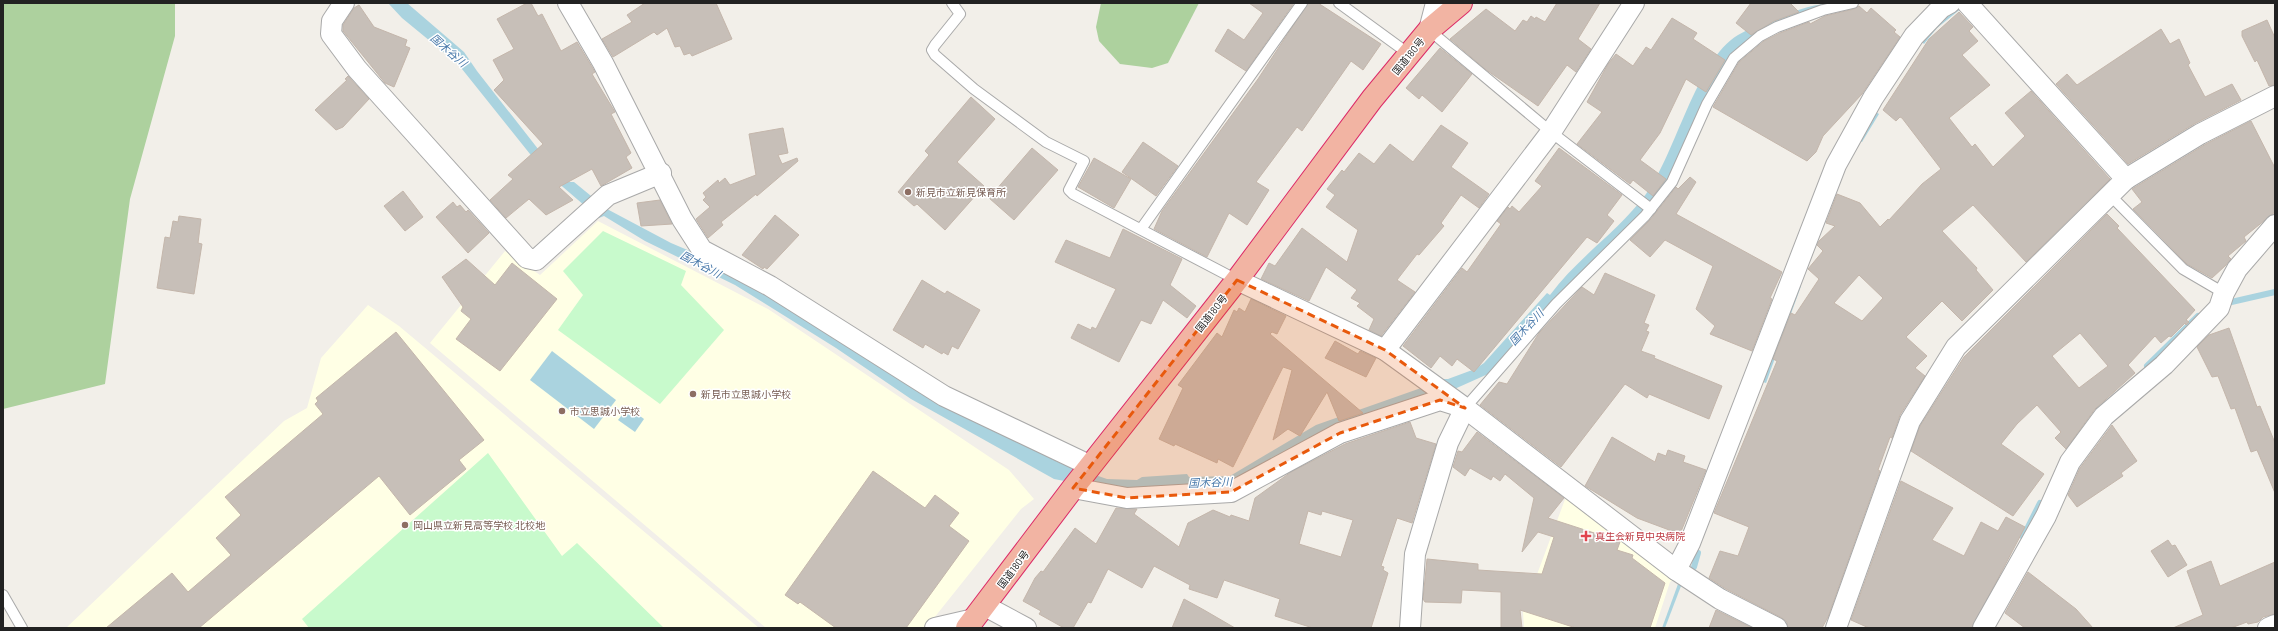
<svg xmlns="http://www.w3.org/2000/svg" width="2278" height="631" font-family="Barlow,'Noto Sans JP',sans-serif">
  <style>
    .education { fill: #ffffe5 }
    .forest { fill: #add19e }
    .park { fill: #c8facc }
    .water { fill: #aad3df }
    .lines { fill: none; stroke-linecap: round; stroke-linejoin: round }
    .stream { stroke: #aad3df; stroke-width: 6 }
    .building { fill: #c7bfb8; stroke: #c4b6ab; fill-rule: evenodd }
    .service-casing { stroke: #a9a9a9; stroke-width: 12 }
    .minor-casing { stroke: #a9a9a9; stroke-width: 22 }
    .trunk-casing { stroke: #dc2a67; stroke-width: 24 }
    .service { stroke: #fff; stroke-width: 10 }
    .minor { stroke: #fff; stroke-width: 20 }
    .trunk { stroke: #f2b4a3; stroke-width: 22 }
    .marked { fill: #e8590c; fill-opacity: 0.2; stroke: #e8590c; stroke-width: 3; stroke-dasharray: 8 5; stroke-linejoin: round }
    .education-dot { fill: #8d6e63; stroke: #fff; stroke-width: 1.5 }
    .health-dot { fill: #e0444e; stroke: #fff; stroke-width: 1.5 }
    .labels { text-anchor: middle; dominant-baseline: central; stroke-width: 3; stroke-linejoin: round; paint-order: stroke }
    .street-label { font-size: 10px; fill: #222; stroke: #fff }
    .education-label { font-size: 10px; fill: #785e54; stroke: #fff; text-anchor: start }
    .health-label { font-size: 10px; fill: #be3a42; stroke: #fff; text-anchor: start }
    .water-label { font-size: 11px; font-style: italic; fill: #4a7aab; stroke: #fff }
  </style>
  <rect width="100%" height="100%" fill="#f2efe9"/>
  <g class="education">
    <polygon points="598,221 768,309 1009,470 1034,499 1021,509 926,628 766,628 430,343 505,251 540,275"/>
    <polygon points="368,305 399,326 759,628 66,628 284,421 307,408 321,358"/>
    <polygon points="1567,494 1674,579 1670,582 1655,628 1524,628 1523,612"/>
  </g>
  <g class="forest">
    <polygon points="3,3 175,3 175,36 130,199 105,384 3,409"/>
    <polygon points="1101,3 1199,3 1168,63 1152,68 1120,64 1099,41 1096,27"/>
  </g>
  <g class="park">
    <polygon points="603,231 686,271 681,285 724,330 660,404 558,330 583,295 563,271"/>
    <polygon points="488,453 562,556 577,543 664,628 309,628 302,619"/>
  </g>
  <g class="water">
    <path d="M388,3h19l57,49 13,19 72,92 20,19h5l33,27 64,34 33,14 275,166 81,40 47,16 30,1 5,-3 45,-3 2,3 41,-1 86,-51 105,-37 15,-9h12l27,-10 9,-6 63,-70 3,2c28,-38 68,-63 96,-101 30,-41 50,-134 92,-159 12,-7 26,-12 39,-17 21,-8 38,-15 61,-15l-92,41 -86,151 -172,179 -255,114 -117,3 -62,-12 -143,-80 -75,-51 -101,-63 -90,-44 -41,-25 -5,2 -57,-49 -84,-105 -56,-46z"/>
    <polygon points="1961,4 1963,7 1937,28 1924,44 1922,42 1943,19"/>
    <polygon points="1876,112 1879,114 1862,142 1859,141"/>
    <polygon points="1799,285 1801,286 1766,383 1763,382"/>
    <polygon points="552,351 616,400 594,429 530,380"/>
    <polygon points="628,407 644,419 635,432 618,420"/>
    <polygon points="1678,584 1681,586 1665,628 1662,628"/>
  </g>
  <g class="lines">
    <g class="stream">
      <polyline points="2227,303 2275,292"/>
      <polyline points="2147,366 2198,316"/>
      <polyline points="2023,537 2040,503"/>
      <polyline points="1694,567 1698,553"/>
    </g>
  </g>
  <g class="building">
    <polygon points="527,3 531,3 538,16 542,14 561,51 577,42 595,72 592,74 615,112 611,114 631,153 626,157 632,168 601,186 592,169 559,187 573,200 546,215 529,199 506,218 490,200 513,179 508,175 543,144 494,90 504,80 493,60 514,49 497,19"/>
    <polygon points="645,3 716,3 732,39 692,56 690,53 684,55 680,46 675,47 667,28 657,35 654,32 613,57 602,39 632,22 627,15"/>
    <polygon points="1249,3 1294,3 1246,71 1215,51 1228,29 1244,40 1263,13"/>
    <polygon points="1308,3 1318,3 1381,44 1363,70 1351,61 1302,131 1297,127 1256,182 1269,190 1247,225 1229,213 1207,257 1154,229 1162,211 1258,79"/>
    <polygon points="1557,3 1600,3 1578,39 1591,49 1576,72 1567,65 1538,106 1485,69 1450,39 1486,9 1515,31 1523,20 1527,22 1531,16 1535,19 1536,17 1545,22"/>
    <polygon points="1751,3 1790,3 1799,12 1774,21 1751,35 1736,23"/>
    <polygon points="359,5 374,27 407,40 405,46 410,48 394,87 385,83 343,31 343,25 354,8"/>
    <polygon points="1859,6 1867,13 1871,8 1896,30 1894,32 1900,37 1862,94 1823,136 1816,152 1807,161 1713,107 1739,62 1764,41 1780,33 1809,22 1810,24 1825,16 1854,9"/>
    <path d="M1959,12l14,15 -4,4 9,10 -16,14 28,30 -41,33 23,29 3,-3 18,23 32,-31 -20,-23 26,-22 79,88 -84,83 -53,-57 -31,26 35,37 -1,2 17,20 -31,31 -20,-20 -36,36 21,19 -12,12 10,8 -25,39 -8,23 -2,-1 -12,33 2,1 -52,146 -6,11h-34l-1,-6 -5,-4 -56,-29 -17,-11 11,-27 18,5 11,-29 -35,-14 63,-152 -4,-2 18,-46 4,2 24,-36 -11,-10 15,-18 -6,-6 2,-4 16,-15 -9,-3 11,-29 23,9 20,24 8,-8 1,1 33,-36 19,-15 -39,-51 -2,-1 -4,4 -13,-11 46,-71zM1859,275l24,23 -21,23 -28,-18z"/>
    <polygon points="1672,18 1697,33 1693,39 1725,60 1706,92 1686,79 1660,133 1640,160 1666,179 1653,196 1633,180 1630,184 1577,144 1602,112 1587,102 1608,64 1616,54 1633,66 1646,47 1651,50"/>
    <polygon points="2267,20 2275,38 2275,85 2269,86 2257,60 2255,62 2242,36 2242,31"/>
    <polygon points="2161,29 2170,44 2179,39 2190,63 2188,65 2205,97 2232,84 2241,100 2194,124 2128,164 2056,84 2067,74 2077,85"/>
    <polygon points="1440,48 1472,74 1442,112 1422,95 1419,99 1406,88"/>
    <polygon points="348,76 369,99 343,127 336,130 315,110 347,80 345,79"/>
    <polygon points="971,97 995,119 957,162 984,186 945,230 917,204 914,206 898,192 929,155 925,151"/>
    <polygon points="2251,121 2275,168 2275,212 2244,237 2246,241 2228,256 2231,259 2225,266 2212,278 2187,264 2133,209 2142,202 2132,189 2206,144"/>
    <polygon points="1441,125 1468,143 1451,167 1489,194 1479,208 1461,195 1441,223 1444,226 1419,255 1417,254 1397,280 1415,292 1381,336 1369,330 1374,319 1357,306 1360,303 1351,298 1357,290 1326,267 1309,301 1261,279 1269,263 1275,266 1302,228 1347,262 1358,230 1326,207 1335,195 1327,189 1342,170 1344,172 1359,153 1374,164 1390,144 1413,162"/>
    <polygon points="783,128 788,153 778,155 782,164 797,158 798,161 757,196 756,194 721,222 723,225 708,238 696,219 710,207 703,200 706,197 703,193 718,180 719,183 725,178 730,185 756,175 749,134"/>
    <polygon points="1143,142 1178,166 1156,196 1122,172"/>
    <polygon points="1032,148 1058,170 1014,220 989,198"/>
    <polygon points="1559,148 1622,195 1607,215 1614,221 1597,243 1587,237 1474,372 1457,359 1452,366 1440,356 1431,368 1403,346 1462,268 1467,272 1501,224 1497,221 1508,207 1510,209 1512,206 1519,212 1542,186 1535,181"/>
    <polygon points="1094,158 1131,179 1114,208 1078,187"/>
    <polygon points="1690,177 1696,182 1676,214 1782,272 1770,298 1772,299 1752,351 1710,334 1715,326 1696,309 1713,266 1665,240 1650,257 1630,240 1650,220 1676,187 1678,189"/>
    <polygon points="403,191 423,217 405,231 384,206"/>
    <polygon points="660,200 672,224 641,226 637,203"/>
    <polygon points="453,202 457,207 460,205 466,212 468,210 489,233 468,253 436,217"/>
    <path d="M2107,214l12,12 -2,2 78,82 -9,10 3,2 -3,3 -1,-2 -14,14 -2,-1 -8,7 -6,-7 -27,29 7,8 -40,36 -29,40 -11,-11 6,-6 -24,-27 -20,19 -16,20 43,30 -31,42 -102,-65 9,-25 44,-69zM2080,333l28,33 -29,22 -27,-32z"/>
    <polygon points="775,215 799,235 767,269 764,267 763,269 742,255"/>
    <polygon points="179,216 201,219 198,243 202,244 194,294 157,288 165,237 170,238 173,221 178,222"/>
    <polygon points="1123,229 1182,259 1170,285 1196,306 1187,318 1163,300 1151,324 1141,320 1119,362 1071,338 1078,324 1091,330 1092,327 1096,329 1116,289 1055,262 1066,240 1110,258"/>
    <polygon points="466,259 495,285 512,263 557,299 500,371 456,339 471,319 461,311 463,307 442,277"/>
    <polygon points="1605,273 1655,295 1644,323 1649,325 1646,331 1649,332 1641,351 1655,356 1654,358 1722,386 1709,419 1649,394 1647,398 1625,384 1561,467 1480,405 1499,382 1507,384 1539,333 1582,287 1594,295"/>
    <polygon points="922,280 945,294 947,291 980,310 958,349 952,346 948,355 943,352 942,354 925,344 923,348 893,330"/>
    <polygon points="1251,299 1286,316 1277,334 1272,332 1270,334 1363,413 1339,421 1327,392 1300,436 1288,429 1273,440 1292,370 1283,367 1233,467 1218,459 1217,463 1175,444 1174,446 1159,439 1183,388 1178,385 1217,333 1222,337 1234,310 1237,312 1239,308 1245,312"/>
    <polygon points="2229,328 2257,407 2260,406 2275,443 2275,493 2257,450 2251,452 2235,408 2231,409 2218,376 2212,377 2197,347 2209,335"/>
    <polygon points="396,332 484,440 459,460 466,469 410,515 379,476 199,628 106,628 172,573 188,592 231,555 216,538 241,515 225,497 323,414 315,404 318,401 316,398"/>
    <polygon points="1335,341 1358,354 1360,351 1376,358 1366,377 1325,358"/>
    <path d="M1410,422l6,16 20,6 -24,79 -15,-5 -16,48 3,1 -1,3 5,3 -17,55h-58l-38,-12 5,-17 -56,-19 -7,18 -28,-9 1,-4 -36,-19 -12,22 -34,-19 -17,34 -3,-1 -15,26h-9l-25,-14 2,-3 -18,-10 12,-23 6,-7 2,1 32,-44 21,16 20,-36 21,1 -3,5 45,33 9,-24 25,-13 17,7 1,-2 18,6 6,-23 36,-26 54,-28zM1308,511l13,4 1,-4 31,9 -12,37 -42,-13z"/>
    <polygon points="2112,425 2137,461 2121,473 2123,476 2077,507 2068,495 2080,468"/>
    <polygon points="1477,432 1564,498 1548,518 1619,541 1620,542 1617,550 1633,555 1632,558 1665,583 1650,628 1576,628 1520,610 1522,628 1501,628 1501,592 1462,590 1461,603 1425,602 1423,599 1427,559 1478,564 1478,570 1542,574 1554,537 1538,532 1522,552 1534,498 1505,474 1500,481 1493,476 1491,480 1470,468 1465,476 1453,467 1458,451 1462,452"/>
    <polygon points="1612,437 1655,462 1658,453 1666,456 1668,450 1685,456 1683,462 1706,470 1680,534 1637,518 1585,486"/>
    <polygon points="873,471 925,508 935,495 959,513 949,526 969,541 906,628 836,628 800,602 798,604 785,595"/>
    <polygon points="1901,481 1953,508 1932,540 1964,556 1981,522 1998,531 2006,517 2025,527 1972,628 1869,628 1851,620"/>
    <polygon points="2168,540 2172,546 2175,545 2187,565 2168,577 2151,551"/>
    <polygon points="2211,561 2220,586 2275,562 2275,614 2263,617 2258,622 2248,624 2247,622 2231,628 2173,628 2203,615 2187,571"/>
    <polygon points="2028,572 2076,609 2093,628 2025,628 2005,613"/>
    <polygon points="1184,599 1204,610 1235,628 1172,628"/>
    <polygon points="1716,610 1752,628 1709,628"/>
  </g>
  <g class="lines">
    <g class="service-casing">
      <g id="service">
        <polyline points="952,3 960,14 935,45 932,50 935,55 974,89 1046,142 1084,161 1069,190 1073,194 1237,280"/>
        <polyline points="1339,3 1409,54"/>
        <polyline points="1429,30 1551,132 1651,209"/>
        <polyline points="2110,195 2183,269 2224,293"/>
        <polyline points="1141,229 1302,3"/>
        <polyline points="1465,408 1556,304 1645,216 1672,182 1707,104 1734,58 1760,36 1777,27 1823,10 1853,3"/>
        <polyline points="3,595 22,628"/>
      </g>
    </g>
    <g class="minor-casing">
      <g id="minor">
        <polyline points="344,3 332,21 331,34 357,69 527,258 536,260 608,195 661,173"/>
        <polyline points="568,3 603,63 682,219 702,250 770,286 944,396 1091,466"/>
        <polyline points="1967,3 2126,179"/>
        <polyline points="1429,30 1436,3"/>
        <polyline points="1237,280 1385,350 1465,408 1676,570 1720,599 1777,628"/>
        <polyline points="1385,350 1551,132 1634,3"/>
        <polyline points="1073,488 1127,498 1231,492 1340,433 1440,400 1459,406"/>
        <polyline points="1676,570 1690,543 1836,165 1873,98 1914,36 1941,8 1950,3"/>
        <polyline points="985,606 1026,628"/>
        <polyline points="935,628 974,619"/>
        <polyline points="1410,628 1415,554 1448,443 1465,408"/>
        <polyline points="1836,628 1910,421 1956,347 2126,179 2200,134 2275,96"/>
        <polyline points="1983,628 2046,516 2070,462 2104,416 2164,365 2219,308 2224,293 2237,269 2275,225"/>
        <polyline points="2268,628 2275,625"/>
      </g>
    </g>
    <g class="trunk-casing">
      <polyline id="trunk" points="967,628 1073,488 1237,280 1372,99 1429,30 1461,3"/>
    </g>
    <use href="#service" class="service"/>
    <use href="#minor" class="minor"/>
    <use href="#trunk" class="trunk"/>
  </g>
  <path class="marked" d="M1237,280l148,70 80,58 -25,-8 -100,33 -109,59 -104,6 -54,-10z"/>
  <g class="education-dot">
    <circle cx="908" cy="192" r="4"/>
    <circle cx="693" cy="394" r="4"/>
    <circle cx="562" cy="411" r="4"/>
    <circle cx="405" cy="525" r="4"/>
  </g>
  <path class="health-dot" d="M1584 530h4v4h4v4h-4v4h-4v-4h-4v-4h4z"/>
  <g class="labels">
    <g class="street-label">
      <text transform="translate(1408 56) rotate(-51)">国道180号</text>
      <text transform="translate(1211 313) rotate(-52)">国道180号</text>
      <text transform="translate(1013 569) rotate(-53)">国道180号</text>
    </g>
    <g class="education-label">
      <text x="916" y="192">新見市立新見保育所</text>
      <text x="701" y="394">新見市立思誠小学校</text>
      <text x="570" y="411">市立思誠小学校</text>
      <text x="413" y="525">岡山県立新見高等学校 北校地</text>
    </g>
    <g class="health-label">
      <text x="1595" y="536">真生会新見中央病院</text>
    </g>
    <g class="water-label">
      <text transform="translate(449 50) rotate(41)">国木谷川</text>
      <text transform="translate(701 264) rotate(28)">国木谷川</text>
      <text transform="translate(1526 327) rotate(-47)">国木谷川</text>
      <text transform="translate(1210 482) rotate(-2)">国木谷川</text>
    </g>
  </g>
  <rect width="2278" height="631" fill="none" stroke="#222222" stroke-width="8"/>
</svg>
